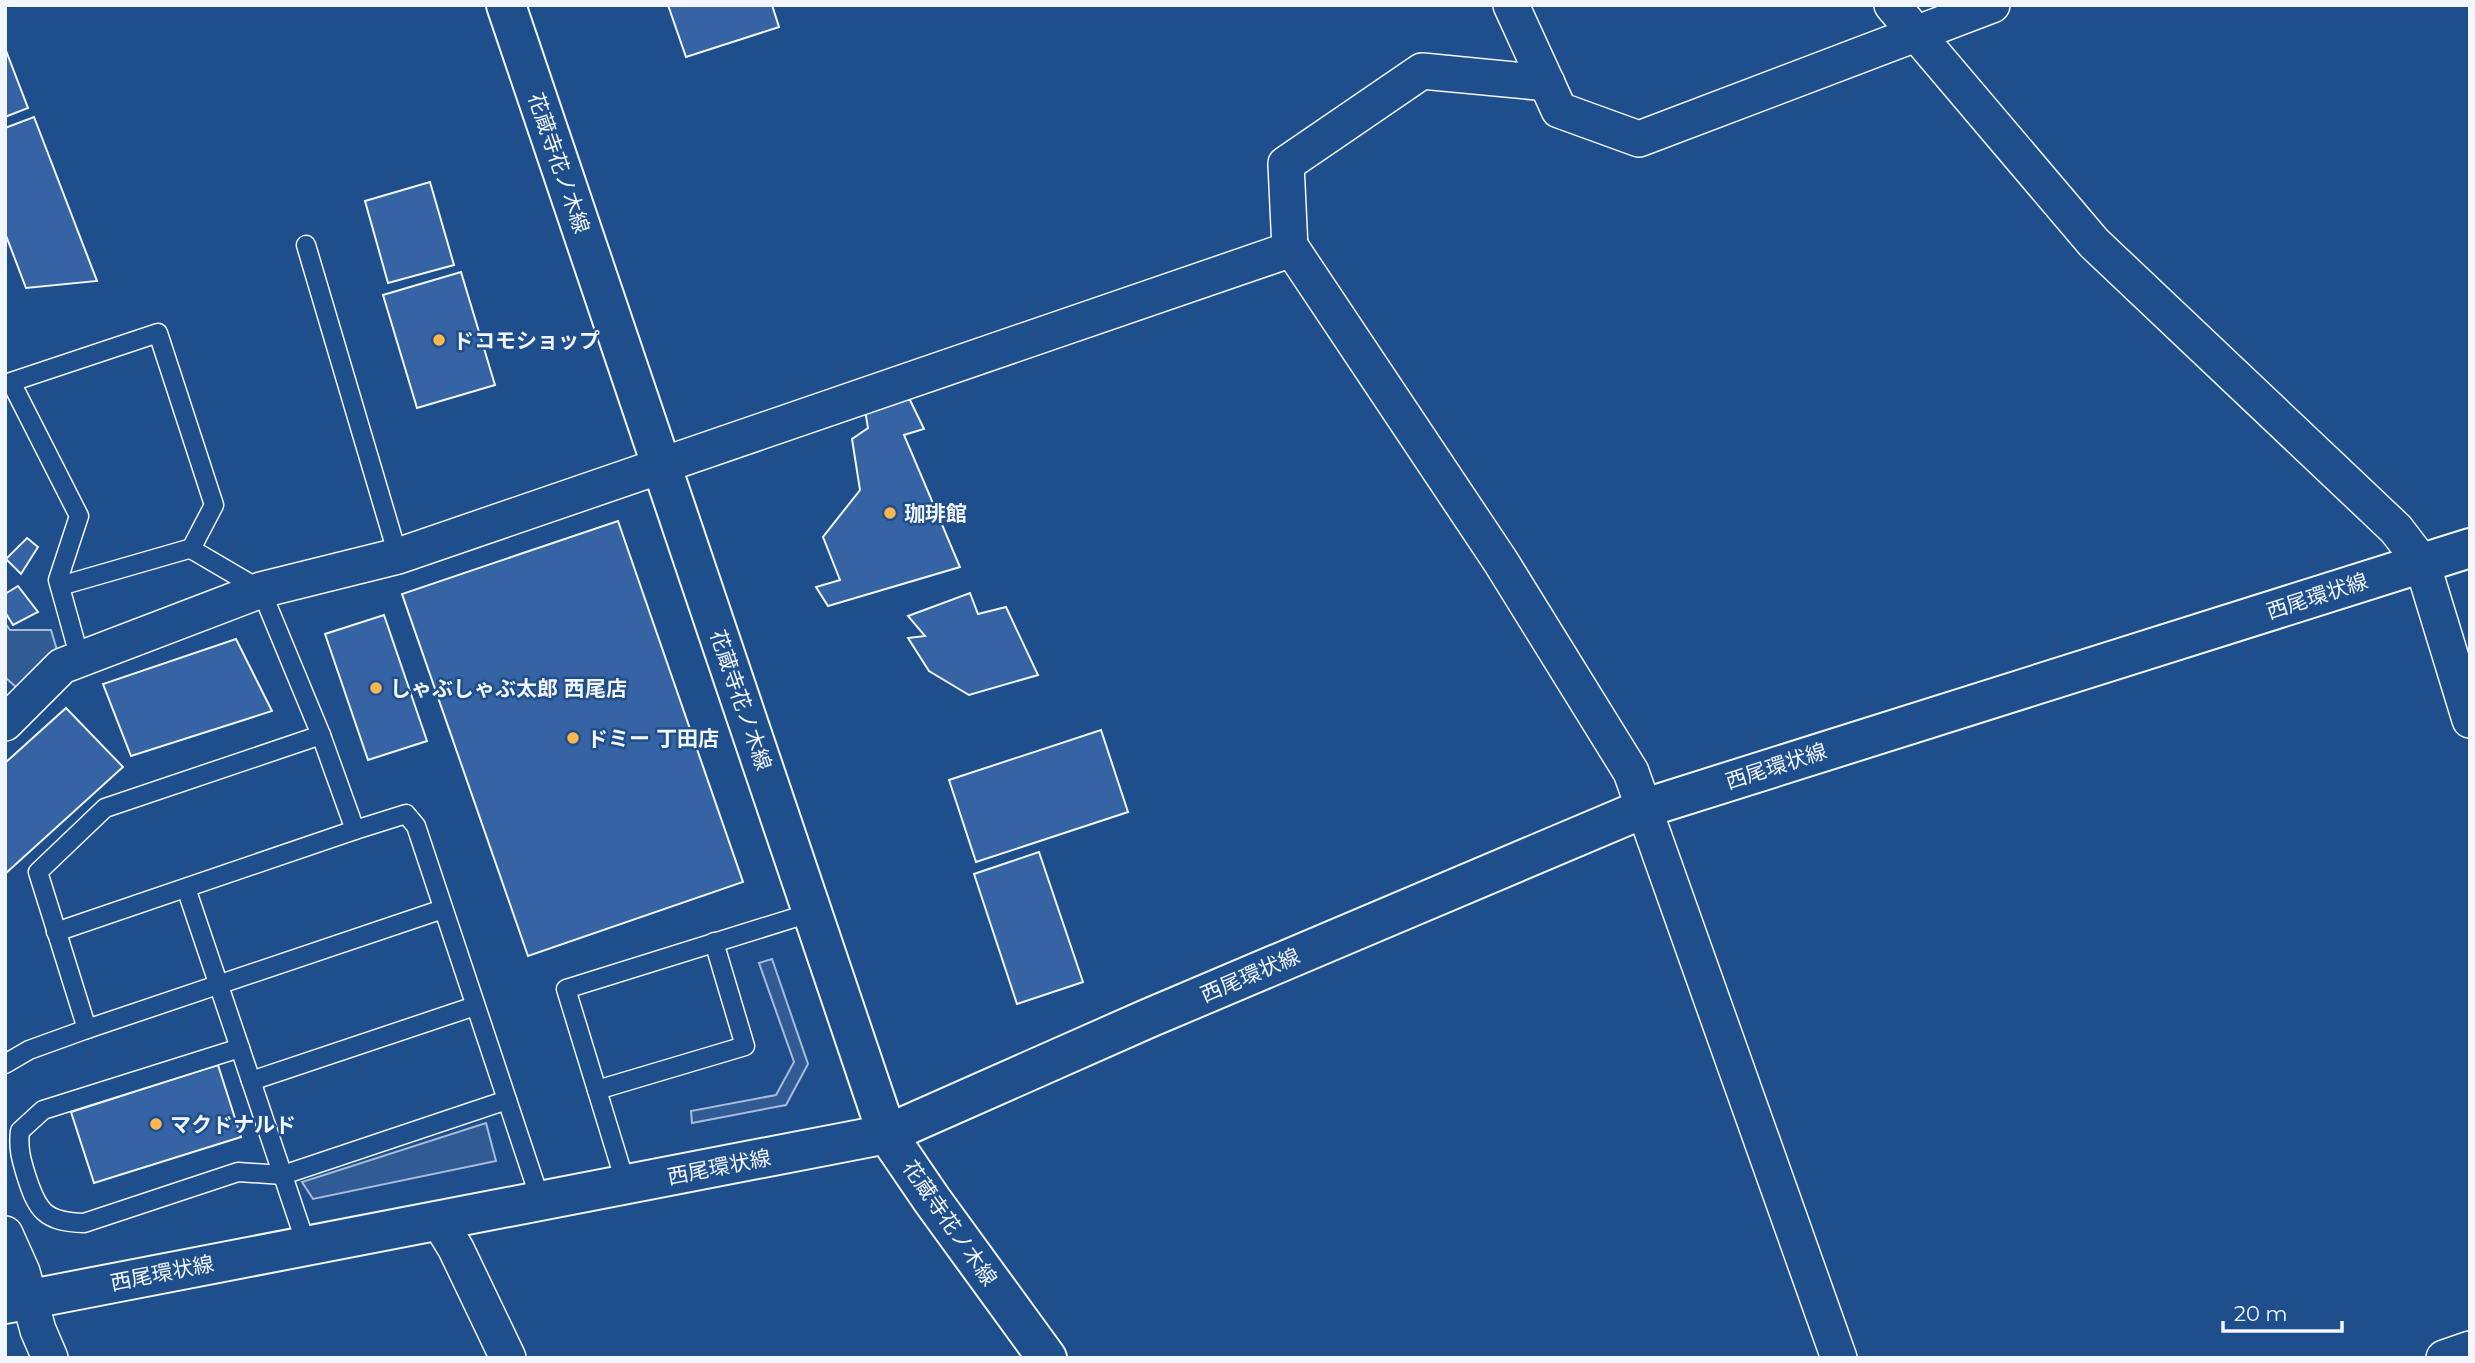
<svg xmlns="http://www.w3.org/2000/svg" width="2475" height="1363" font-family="Montserrat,'Noto Sans JP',sans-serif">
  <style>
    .built { fill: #305b95; stroke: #a8bbd7; stroke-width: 2 }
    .building { fill: #3563a3; stroke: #f2f6ff; stroke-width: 2 }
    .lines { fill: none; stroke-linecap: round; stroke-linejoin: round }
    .service-casing { stroke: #f2f6ff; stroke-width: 21 }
    .minor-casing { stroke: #f2f6ff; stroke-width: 38 }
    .secondary-casing { stroke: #f2f6ff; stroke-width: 42 }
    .service { stroke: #1f4e8c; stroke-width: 18 }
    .minor { stroke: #1f4e8c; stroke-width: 35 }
    .secondary { stroke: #1f4e8c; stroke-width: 38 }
    .poi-dot { fill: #ffb74d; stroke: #1f4e8c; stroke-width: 2.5 }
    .labels { text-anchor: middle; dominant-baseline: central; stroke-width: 5; stroke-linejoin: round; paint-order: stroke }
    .street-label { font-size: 21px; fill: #f2f6ff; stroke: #1f4e8c }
    .poi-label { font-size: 21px; font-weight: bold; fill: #f2f6ff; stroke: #1f4e8c; text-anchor: start }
  </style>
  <rect width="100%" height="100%" fill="#1f4e8c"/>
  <g class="built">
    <polygon points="5,623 10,630 51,630 60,660 17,688 5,677"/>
    <polygon points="772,959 808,1064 786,1105 692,1123 691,1111 776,1095 794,1062 759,963"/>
    <polygon points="486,1123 496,1161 313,1199 302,1182"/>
  </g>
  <g class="building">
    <polygon points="668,5 772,5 779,27 686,57"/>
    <polygon points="5,48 28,108 5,117"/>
    <polygon points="34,117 97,281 26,288 5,233 5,128"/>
    <polygon points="430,182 454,265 388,283 365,201"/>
    <polygon points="461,272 495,385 417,408 383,295"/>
    <polygon points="894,400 910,400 924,429 904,435 960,567 828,606 816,587 840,580 823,537 860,490 852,439 868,428 865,410"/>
    <polygon points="618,521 743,882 528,956 402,594"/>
    <polygon points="27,538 38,547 21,574 6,559"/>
    <polygon points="18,586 38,612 13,625 5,612 5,594"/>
    <polygon points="970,593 978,614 1006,607 1038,675 969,695 929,671 908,638 925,636 908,616"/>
    <polygon points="384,615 427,741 368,760 325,634"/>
    <polygon points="236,639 272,711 131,756 103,684"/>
    <polygon points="66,708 123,767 5,874 5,763"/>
    <polygon points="1101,730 1128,812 976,862 949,780"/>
    <polygon points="1039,852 1083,982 1017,1004 974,874"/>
    <polygon points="218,1065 241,1137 94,1183 71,1112"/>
  </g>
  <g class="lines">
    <g class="service-casing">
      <g id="service">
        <polyline points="306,245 398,556"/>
        <polyline points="60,586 192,548"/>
        <polyline points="80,659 58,580 79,516 11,382 158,333 214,505 191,549 261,590 321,735 355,830 406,814 416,826 541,1202"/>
        <polyline points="186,888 306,1244"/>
        <polyline points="56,932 355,830"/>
        <polyline points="87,1029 443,909"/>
        <path d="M240,1048l-197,62 -23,21c-2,17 1,28 6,44 11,35 18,47 58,48l154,-51 45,3 224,-75"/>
        <polyline points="5,1064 29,1050 87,1029 38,872 105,808 321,735"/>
        <polyline points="251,1081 475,1006"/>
        <polyline points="597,1090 745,1046 714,942"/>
        <polyline points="626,1185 566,989 813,912"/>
      </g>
    </g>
    <g class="minor-casing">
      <g id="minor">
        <polyline points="1511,5 1559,110 1639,139 1992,5"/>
        <polyline points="1892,5 2094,243 2396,529 2422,563 2470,720"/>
        <polyline points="1290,249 1286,164 1422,71 1547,83"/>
        <polyline points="5,723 62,666 261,590 398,556 1292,249 1501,562 1631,772 1839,1358"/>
        <polyline points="439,1221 456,1249 508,1358"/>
        <polyline points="5,1234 22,1272 38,1330 50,1358"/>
        <polyline points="2444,1358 2470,1349"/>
      </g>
    </g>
    <g class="secondary-casing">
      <g id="secondary">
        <polyline points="506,5 887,1134 932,1200 1047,1358"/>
        <polyline points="5,1304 887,1134 1149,1018 1645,808 2470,548"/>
      </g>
    </g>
    <use href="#service" class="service"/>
    <use href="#minor" class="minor"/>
    <use href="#secondary" class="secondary"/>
  </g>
  <g class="poi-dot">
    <circle cx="439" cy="340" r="7"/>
    <circle cx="890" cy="513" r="7"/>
    <circle cx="376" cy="688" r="7"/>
    <circle cx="573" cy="738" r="7"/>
    <circle cx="156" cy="1124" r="7"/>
  </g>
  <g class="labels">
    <g class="street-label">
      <text transform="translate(559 163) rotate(71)">花蔵寺花ノ木線</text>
      <text transform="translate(2317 596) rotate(-18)">西尾環状線</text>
      <text transform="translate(741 700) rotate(71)">花蔵寺花ノ木線</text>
      <text transform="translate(1776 766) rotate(-18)">西尾環状線</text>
      <text transform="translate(1250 975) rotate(-23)">西尾環状線</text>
      <text transform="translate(719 1167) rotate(-11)">西尾環状線</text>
      <text transform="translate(950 1223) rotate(55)">花蔵寺花ノ木線</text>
      <text transform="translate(162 1273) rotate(-11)">西尾環状線</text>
    </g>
    <g class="poi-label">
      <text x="453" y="340">ドコモショップ</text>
      <text x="904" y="513">珈琲館</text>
      <text x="390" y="688">しゃぶしゃぶ太郎 西尾店</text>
      <text x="587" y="738">ドミー 丁田店</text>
      <text x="170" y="1124">マクドナルド</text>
    </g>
  </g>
  <rect width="2475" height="1363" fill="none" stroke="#f2f6ff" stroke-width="14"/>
  <path d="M2223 1321v10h119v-10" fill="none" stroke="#f2f6ff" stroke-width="3.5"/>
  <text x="2234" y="1321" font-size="21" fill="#f2f6ff" stroke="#1f4e8c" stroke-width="5" paint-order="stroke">20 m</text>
</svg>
